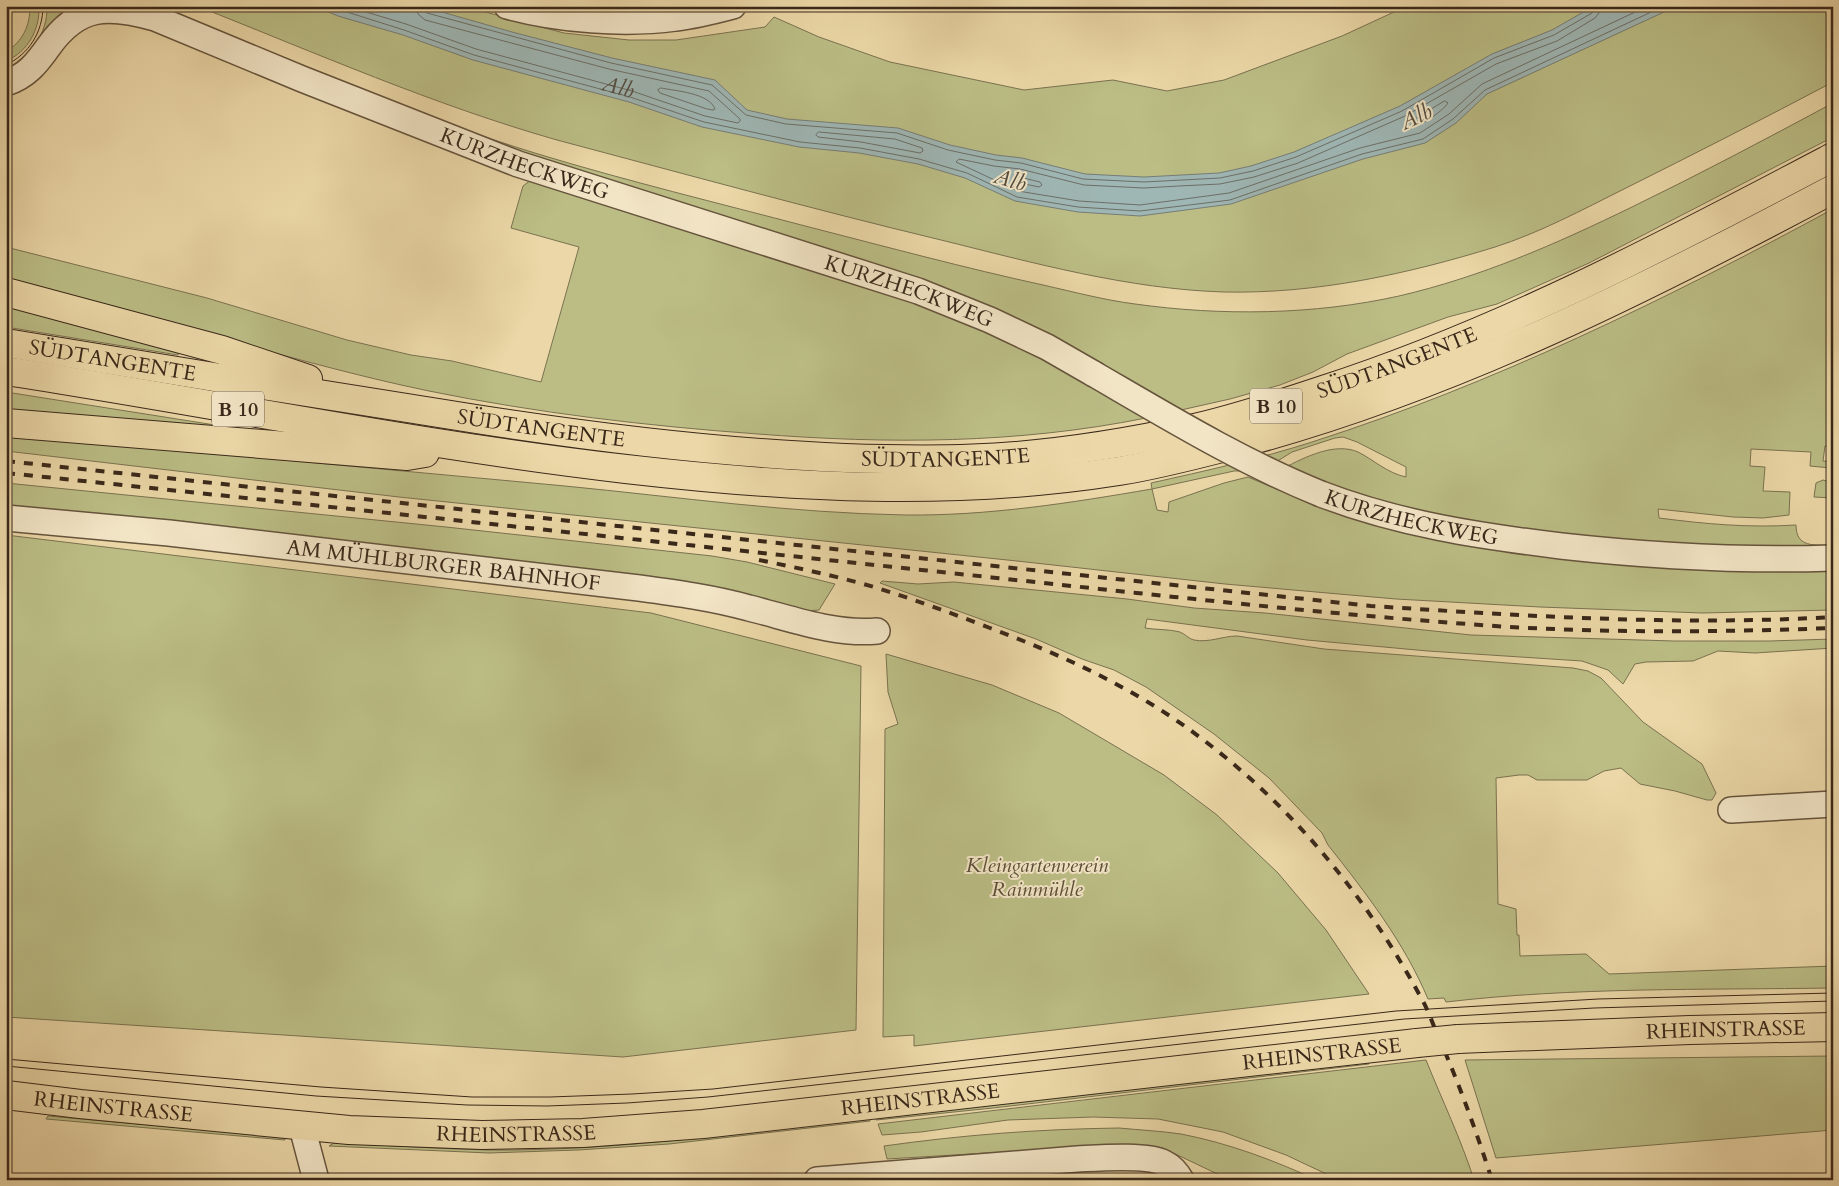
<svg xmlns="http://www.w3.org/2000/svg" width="1839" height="1186" font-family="Cardo,serif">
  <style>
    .green { fill: #bbbd85; stroke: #7a7250 }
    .water { fill: #9eb6b4; stroke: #767d76 }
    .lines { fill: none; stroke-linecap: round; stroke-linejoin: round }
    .shore { stroke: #6c6f67; stroke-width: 1 }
    .minor-casing { stroke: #66543d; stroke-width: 28 }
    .major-casing { stroke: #3a281a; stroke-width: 30 }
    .highway-casing { stroke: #3a281a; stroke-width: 30 }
    .minor { stroke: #f2e5c6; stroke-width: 25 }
    .major { stroke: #ebd7a7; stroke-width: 28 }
    .highway { stroke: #ebd7a7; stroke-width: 28 }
    .tram { stroke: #3a281a; stroke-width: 1 }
    .rail { stroke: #3a281a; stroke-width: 4; stroke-dasharray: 9 9; stroke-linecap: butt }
    .minor-bridge-casing { stroke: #66543d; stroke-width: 28; stroke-linecap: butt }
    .major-bridge-casing { stroke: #3a281a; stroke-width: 30; stroke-linecap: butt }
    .minor-bridge { stroke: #f2e5c6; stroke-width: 25 }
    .major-bridge { stroke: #ebd7a7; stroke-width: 28 }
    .labels { text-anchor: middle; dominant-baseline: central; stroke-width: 4; stroke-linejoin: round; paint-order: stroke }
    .shield { fill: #f2e5c6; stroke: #71614e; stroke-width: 1 }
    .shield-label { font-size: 20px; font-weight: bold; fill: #3a281a }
    .street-label { font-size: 21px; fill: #3a281a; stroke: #f2e5c6 }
    .park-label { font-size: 21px; font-style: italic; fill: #5a4d35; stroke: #f2e5c6 }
    .water-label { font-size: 22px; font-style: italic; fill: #534c40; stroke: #f2e5c6 }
  </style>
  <rect width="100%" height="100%" fill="#ebd7a7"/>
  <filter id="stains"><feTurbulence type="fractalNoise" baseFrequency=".004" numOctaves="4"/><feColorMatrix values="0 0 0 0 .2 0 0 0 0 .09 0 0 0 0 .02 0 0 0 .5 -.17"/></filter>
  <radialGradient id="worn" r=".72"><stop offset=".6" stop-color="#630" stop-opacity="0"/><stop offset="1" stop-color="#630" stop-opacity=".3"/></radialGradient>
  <g class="green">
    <path d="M30,6h9c1,23 -11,46 -33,55v-9c17,-11 24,-26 24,-46z"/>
    <path d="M47,6h26l3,4 -45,47 -25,17v-5c24,-13 42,-35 41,-63z"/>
    <path d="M197,6h266l101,27 65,7h47l89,-13 9,-10 45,20 71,25 134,28 89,-10 54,11 57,-11 118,-44 65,-30h426v76c-70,37 -139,72 -209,107 -42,21 -85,44 -129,58 -87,27 -179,47 -271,45 -96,-3 -190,-29 -283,-52 -129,-31 -256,-66 -384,-100 -123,-35 -241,-87 -360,-134z"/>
    <path d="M354,89c61,22 121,46 184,65 89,27 180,49 271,73 78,20 156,41 234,58 31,7 61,15 92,19 86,12 179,11 264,-8 82,-19 157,-52 233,-89 68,-33 134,-68 201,-104v34l-244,126 -92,41 -49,13 -101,37 -34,18 -33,13 -50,14 -58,13 -104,-62 -453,-162z"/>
    <path d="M531,180l454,145 161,93c-129,26 -258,26 -388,16 -111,-8 -221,-21 -329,-43 -63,-13 -125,-30 -187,-47 -78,-21 -157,-42 -236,-63v-34l201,51 140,42 64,15 41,6 89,21 38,-135 -68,-19 12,-42z"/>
    <path d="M1833,209v238l-8,-1 -2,15 10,1v4l-2,2 -21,-2 1,-14 -60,-3 -1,17 15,1 -2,24 27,1 -1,23 -26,3 -30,-1 -75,-8 1,9c47,6 89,10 137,7 0,23 18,20 37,20v6l-121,-2 -280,-29 -148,-52c21,-11 51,-26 74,-16 16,8 29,21 48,25v-10l-49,-25 -14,-5 -8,1 -43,14 -27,17 -7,2h-24l-82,18 5,21 11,2 1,-10 55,-19 24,-6 28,12 92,33 465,48v40l-131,3 -162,-6 -144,-8 -171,-15 -208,-23 -618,-64 -393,-46v-16c187,16 373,34 559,51 113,11 226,27 340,29 83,1 165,-12 247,-26l-1,-6c54,-12 108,-24 161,-41 181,-58 353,-142 521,-233z"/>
    <polygon points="6,304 179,350 178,355 6,327"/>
    <polygon points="6,354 430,423 446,428 442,430 6,360"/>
    <polygon points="6,392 234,428 6,416"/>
    <polygon points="1823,480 1833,483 1833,498 1814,497 1816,483"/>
    <polygon points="6,483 446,527 712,556 747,562 835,584 819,610 793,612 149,521 6,505"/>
    <polygon points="6,535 651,613 861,666 856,1030 623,1057 6,1017"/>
    <path d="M882,581l36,3 36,-2 173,17 67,9 71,5 206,22 203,6h96l63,-2v9l-78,5 -37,-2 -25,10 -47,1 -11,2 -12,20 -15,-14 -26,-9 -154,-10 -121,-11 -160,-21 -2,9c12,2 24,1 35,4 5,2 9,7 14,8 15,3 29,-4 43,-4l87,13 249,19 15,3 13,7 42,44 59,42 14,29 -4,7h-5l-32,-9 -35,-7 -19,-16 -17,3 -17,9h-50l-9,-5h-9l-23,3 2,126 18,5 1,26h2l1,21 66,-2 23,20 224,-8v22c-129,2 -259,-1 -387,14l-2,-4 -16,1c-24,-57 -62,-106 -100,-154l-6,-12 -53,-55 -55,-44 -68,-47 -32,-17 -32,-11 -46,-20 -156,-56z"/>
    <polygon points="886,654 992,685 1059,713 1164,775 1217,815 1278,873 1326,930 1369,994 914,1046 914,1035 883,1037 885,729 898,724 888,692"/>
    <polygon points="1833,1056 1833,1130 1496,1158 1465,1060"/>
    <polygon points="1369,1060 1369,1064 993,1108 876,1120 876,1115"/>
    <path d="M1426,1060c16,40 35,79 48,120h-135l-53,-25 -63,-23 -65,-13 -65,-2 -85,3 -87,12 -39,3 -4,-11z"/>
    <polygon points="48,1116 284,1137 285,1140 46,1119"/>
    <path d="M869,1117l1,4 -201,23 -91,6 -89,3 -160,-7 5,-3c52,2 104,6 155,7 127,1 254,-17 380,-33z"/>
    <path d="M1119,1128c20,2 42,3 62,6 47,9 92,26 136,46h-87l-63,-30 -47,-5 -233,14 -3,-13c78,-11 156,-17 235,-18z"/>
  </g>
  <polygon class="water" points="314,6 421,6 512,32 612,58 715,80 747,110 787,119 898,128 950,145 996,155 1022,158 1085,174 1144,177 1219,173 1251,166 1294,152 1400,106 1492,54 1552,30 1594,6 1677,6 1487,94 1456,123 1425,143 1363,159 1231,204 1140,216 1078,212 1015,201 965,178 918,164 859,153 799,147 702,127 629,102 473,60 403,35 338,16"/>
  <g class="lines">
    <g class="shore">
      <polyline points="328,6 404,30 474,55 630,97 704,122 800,142 860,148 919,159 967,173 1017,197 1078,207 1140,211 1230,200 1362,154 1423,139 1453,119 1485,90 1664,6"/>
      <path id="s1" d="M346,6l60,18 70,25 156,42 73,25 33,7 2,-2v-2l-31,-28 -100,-22 -184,-49 -7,-6 -2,-8"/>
      <polyline points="423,6 423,11 427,13 611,63 712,85 746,115 786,124 897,133 948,150 995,160 1021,163 1083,179 1144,182 1220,178 1253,171 1296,157 1402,111 1494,58 1554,35 1592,13 1594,6"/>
      <polyline points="1600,6 1599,13 1595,18 1557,41 1496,64 1405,116 1298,163 1254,177 1220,184 1179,186 1144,188 1084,185 1020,169 994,166 959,159 956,162 1018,191 1079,201 1140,205 1229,193 1360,148 1420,133 1449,114 1482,84 1648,6"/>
      <path d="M661,88c15,3 48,5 54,21l-2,1 -6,-1 -47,-16 -2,-3z"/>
      <path d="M1445,101l3,2c-6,9 -31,26 -42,24l1,-3z"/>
      <polygon points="819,132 895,139 922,148 923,151 920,153 861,142 818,137 816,135"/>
      <polygon points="1015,176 1040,182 1042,185 1039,187 1020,183 1014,180"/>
    </g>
    <g class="minor-casing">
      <g id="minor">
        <path d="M507,6c51,14 117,19 169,12 19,-2 38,-7 57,-12"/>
        <path id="s2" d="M6,83c21,-7 31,-20 43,-37 30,-42 60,-41 106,-28l147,61 216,85 400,127 72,29 57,27 47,27"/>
        <path id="s3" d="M1321,494c78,30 158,42 240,52 90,10 181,15 272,12"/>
        <path id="s4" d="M6,518l163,15 470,55c37,5 74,10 110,20 41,10 85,27 128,23"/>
        <polyline points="1731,810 1833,804"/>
        <polyline points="302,1127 316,1180"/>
        <path d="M817,1180l260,-21c21,-1 70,-5 87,4 8,4 13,10 17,17"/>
      </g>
    </g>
    <g class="major-casing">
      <g id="major">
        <path id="s5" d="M1458,1039l232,-9 143,-3"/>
        <path id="s6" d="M6,1095l74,9 269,26 133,5 101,-2 120,-9 714,-81"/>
      </g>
    </g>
    <g class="highway-casing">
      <g id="highway">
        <polyline points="6,292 222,350 308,379"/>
        <path id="s7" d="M6,343c157,25 313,52 470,76 122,19 245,34 369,39 57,2 114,3 171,-2 60,-5 120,-15 179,-28 43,-10 86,-24 128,-38 179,-58 343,-145 510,-233"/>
        <path d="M6,371c207,32 412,74 620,98 166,19 328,28 493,2 44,-7 87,-19 130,-30 206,-56 396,-152 584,-252"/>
        <polyline points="6,423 407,456 425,453"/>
      </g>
    </g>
    <use href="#minor" class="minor"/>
    <use href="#major" class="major"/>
    <use href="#highway" class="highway"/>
    <g class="tram">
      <path d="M6,65c23,-11 37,-33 37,-59"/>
      <polyline points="6,1059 321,1087 472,1097 550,1097 632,1094 713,1089 1396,1011 1598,999 1833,993"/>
      <polyline points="6,1066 316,1096 467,1105 547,1106 627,1103 708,1097 1404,1019 1594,1008 1833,1001"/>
    </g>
    <g class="rail">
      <path d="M6,461l1365,145c153,10 308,20 462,11"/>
      <path d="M6,473c321,33 642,68 963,102 180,19 360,40 541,52 107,6 216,5 323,1"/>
      <path d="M759,560c39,8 77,16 115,27 39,12 77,26 116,41 64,24 126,52 183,90 104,71 186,166 246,276 8,13 13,28 19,42 21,47 38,95 54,144"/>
    </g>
    <g class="minor-bridge-casing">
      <path id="minor-bridge" d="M1094,374c74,43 148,88 227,120"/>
    </g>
    <g class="major-bridge-casing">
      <polyline id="major-bridge" points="1417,1043 1458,1039"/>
    </g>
    <use href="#minor-bridge" class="minor-bridge"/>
    <use href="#major-bridge" class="major-bridge"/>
  </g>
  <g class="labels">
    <g class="shield">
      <rect x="1250" y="388.5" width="52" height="35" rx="4"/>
      <rect x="212" y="391.5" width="52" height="35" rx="4"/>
    </g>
    <g class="shield-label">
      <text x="1276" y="406">B 10</text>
      <text x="238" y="409">B 10</text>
    </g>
    <g class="street-label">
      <text stroke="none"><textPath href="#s2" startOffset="575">KURZHECKWEG</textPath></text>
      <text stroke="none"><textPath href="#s2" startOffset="980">KURZHECKWEG</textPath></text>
      <text stroke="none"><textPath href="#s7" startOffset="108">SÜDTANGENTE</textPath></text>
      <text stroke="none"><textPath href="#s7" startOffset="1412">SÜDTANGENTE</textPath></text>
      <text stroke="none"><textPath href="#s7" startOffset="542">SÜDTANGENTE</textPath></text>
      <text stroke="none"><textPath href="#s7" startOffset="948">SÜDTANGENTE</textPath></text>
      <text stroke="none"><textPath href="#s3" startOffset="94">KURZHECKWEG</textPath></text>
      <text stroke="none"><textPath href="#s4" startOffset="440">AM MÜHLBURGER BAHNHOF</textPath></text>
      <text stroke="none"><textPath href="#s5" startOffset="268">RHEINSTRASSE</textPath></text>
      <text stroke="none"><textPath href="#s6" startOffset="1322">RHEINSTRASSE</textPath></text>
      <text stroke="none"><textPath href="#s6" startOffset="918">RHEINSTRASSE</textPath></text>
      <text stroke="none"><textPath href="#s6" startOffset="108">RHEINSTRASSE</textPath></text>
      <text stroke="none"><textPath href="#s6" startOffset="512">RHEINSTRASSE</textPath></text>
    </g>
    <g class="park-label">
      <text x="1037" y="865">Kleingartenverein<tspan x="1037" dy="24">Rainmühle</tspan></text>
    </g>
    <g class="water-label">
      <text stroke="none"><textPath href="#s1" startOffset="284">Alb</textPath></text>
      <text transform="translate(1416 117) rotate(-25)">Alb</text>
      <text transform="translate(1010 180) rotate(16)">Alb</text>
    </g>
  </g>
  <rect width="1839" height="1186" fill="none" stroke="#ebd7a7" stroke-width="25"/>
  <rect x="8" y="8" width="1824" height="1171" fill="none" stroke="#3a281a" stroke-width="2.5"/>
  <rect x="12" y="12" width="1814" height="1161" fill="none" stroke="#3a281a"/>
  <rect width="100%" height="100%" filter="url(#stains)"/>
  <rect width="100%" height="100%" fill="url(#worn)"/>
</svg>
